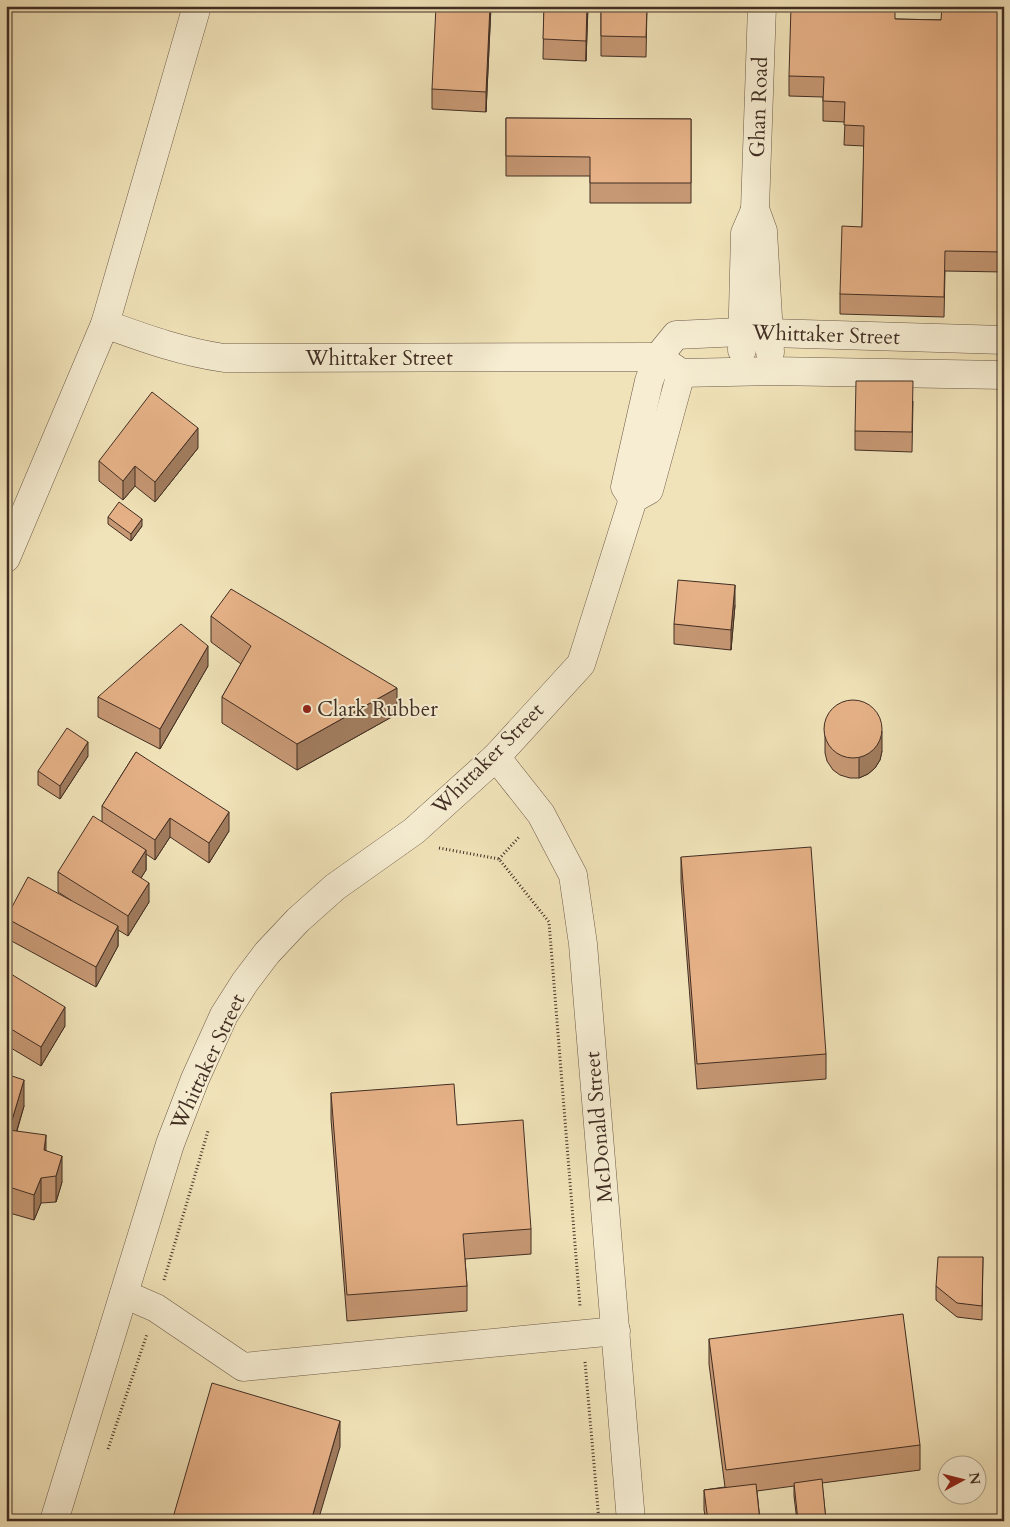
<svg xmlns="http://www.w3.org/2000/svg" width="1010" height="1527" font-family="Cardo,serif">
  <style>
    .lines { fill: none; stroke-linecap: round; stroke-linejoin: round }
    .minor-casing { stroke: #6d5b48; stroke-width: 29 }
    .path { stroke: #412e23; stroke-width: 3; stroke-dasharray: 1 2.5; stroke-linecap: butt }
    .minor { stroke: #f6edd2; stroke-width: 28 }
    .wall { fill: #c69874; stroke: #412e23 }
    .shaded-wall { fill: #a17c5e; stroke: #412e23 }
    .building { fill: #e6b187; stroke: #412e23 }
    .poi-dot { fill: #8f2418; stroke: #f6edd2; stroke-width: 2 }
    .labels { text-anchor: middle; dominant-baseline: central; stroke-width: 4; stroke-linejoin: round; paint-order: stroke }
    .street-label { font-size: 21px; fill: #412e23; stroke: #f6edd2 }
    .poi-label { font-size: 21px; fill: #412e23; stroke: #f6edd2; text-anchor: start }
  </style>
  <rect width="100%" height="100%" fill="#f1e3b9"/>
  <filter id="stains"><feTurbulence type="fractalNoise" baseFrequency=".004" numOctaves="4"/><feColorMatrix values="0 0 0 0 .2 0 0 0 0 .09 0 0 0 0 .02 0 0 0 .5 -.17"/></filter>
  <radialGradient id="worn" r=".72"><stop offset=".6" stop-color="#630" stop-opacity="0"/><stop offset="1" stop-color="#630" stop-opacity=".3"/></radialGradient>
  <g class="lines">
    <g class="minor-casing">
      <g id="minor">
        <polyline points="762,6 755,209 763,231 770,352"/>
        <path d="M105,324c39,14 77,28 119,34l434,-1 23,16 89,-2 234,4"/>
        <polyline points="742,350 745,233 755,210"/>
        <polyline points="633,499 625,487 649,381 658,357 676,335 741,332 1004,340"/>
        <polyline points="6,558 105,324 197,6"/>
        <polyline points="496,757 541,814 573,875 583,944 631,1521"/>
        <polyline points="124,1294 156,1308 243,1367 616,1331"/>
        <polyline points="54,1521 170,1144 195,1079 224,1015 245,982 267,953 298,920 335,887 414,831 496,757 581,664 633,499 649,490 681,373"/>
      </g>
    </g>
    <g class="path">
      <polyline points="439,848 499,859 549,922 580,1306"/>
      <polyline points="499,859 520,836"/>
      <polyline points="164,1280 208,1131"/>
      <polyline points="585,1362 599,1521"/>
      <polyline points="108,1449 147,1334"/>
    </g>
    <use href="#minor" class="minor"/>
  </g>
  <g class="wall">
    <polygon points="491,6 486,112 432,109 432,89"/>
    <polygon points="544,6 588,6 586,61 543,59"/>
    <polygon points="601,6 647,6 646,57 601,56"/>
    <polygon points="1004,6 1004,272 945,271 944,317 840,314 840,294 862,227 864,146 844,145 845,122 823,121 823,97 789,96 789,76 896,19 941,20"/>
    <polygon points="506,118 691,119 691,203 590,203 590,176 506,176"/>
    <polygon points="913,401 912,452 855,450 855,431"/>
    <polygon points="198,448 155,502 135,486 123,500 99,481 99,461"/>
    <polygon points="108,517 142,526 131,541 108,524"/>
    <polygon points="735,605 731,650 674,644 674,624"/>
    <polygon points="211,616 397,714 297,770 222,723 222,697 241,664 211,642"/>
    <polygon points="208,666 160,749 98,717 98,697"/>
    <polygon points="825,723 882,751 880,760 875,768 868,774 859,778 850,778 840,775 833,770 827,761 825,753"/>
    <polygon points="136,752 229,831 209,863 170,837 155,860 146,854 146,870 141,878 149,902 128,936 118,930 118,946 96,987 6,938 6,917 72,901 58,892 58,872 102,822 102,806"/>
    <polygon points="88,756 60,799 38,785 38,771"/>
    <polygon points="681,857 826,1054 826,1079 697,1089 681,882"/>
    <polygon points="6,971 65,1026 41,1066 6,1045"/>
    <polygon points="6,1074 24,1106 17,1131 46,1151 62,1182 56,1202 41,1203 34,1220 6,1212"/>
    <polygon points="331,1093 457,1125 531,1229 531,1254 465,1259 467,1286 467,1311 347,1321 331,1119"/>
    <polygon points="983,1257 982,1320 957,1317 936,1300 936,1286"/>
    <polygon points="709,1339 920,1445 920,1470 822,1483 826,1521 797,1521 794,1496 794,1486 757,1491 760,1521 706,1521 704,1510 704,1490 725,1487 709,1364"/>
  </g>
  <g class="shaded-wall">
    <polygon points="490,6 491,6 486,112 486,92"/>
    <polygon points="587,6 588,6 586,61 586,41"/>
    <polygon points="198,428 198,448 155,502 155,482"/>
    <polygon points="135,466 135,486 123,500 123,481"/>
    <polygon points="142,519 142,526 131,541 131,534"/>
    <polygon points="735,585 735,605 731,650 731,630"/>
    <polygon points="208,646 208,666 160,749 160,729"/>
    <polygon points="397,688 397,714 297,770 297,744"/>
    <polygon points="882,731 882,751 880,760 875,768 868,774 859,778 859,758"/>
    <polygon points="88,742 88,756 60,799 60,786"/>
    <polygon points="229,812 229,831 209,863 209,843"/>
    <polygon points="170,818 170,837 155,860 155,840"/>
    <polygon points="146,850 146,870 132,892 132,872"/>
    <polygon points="149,883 149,902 128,936 128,916"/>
    <polygon points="118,926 118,946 96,987 96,967"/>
    <polygon points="65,1007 65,1026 41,1066 41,1047"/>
    <polygon points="24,1080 24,1106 9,1156 9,1130"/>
    <polygon points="46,1135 46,1160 44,1150"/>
    <polygon points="62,1156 62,1182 56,1202 56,1176"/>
    <polygon points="41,1178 41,1203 34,1220 34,1195"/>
    <polygon points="340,1421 340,1447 318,1521 311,1521"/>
  </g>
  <g class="building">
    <polygon points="436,6 490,6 486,92 432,89"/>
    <polygon points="544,6 587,6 586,41 543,39"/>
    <polygon points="601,6 647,6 646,37 601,36"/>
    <polygon points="791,6 895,6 895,19 941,20 942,6 1004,6 1004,252 945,251 944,297 840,294 842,226 862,227 864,126 844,125 845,102 823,101 824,77 789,76"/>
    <polygon points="506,118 691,119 691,183 590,183 590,157 506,156"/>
    <polygon points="856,381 913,381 912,432 855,431"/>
    <polygon points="152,392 198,428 155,482 135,466 123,481 99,461"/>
    <polygon points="119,502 142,519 131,534 108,517"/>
    <polygon points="678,580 735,585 731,630 674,624"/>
    <polygon points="231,589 397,688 297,744 222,697 251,646 211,616"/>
    <polygon points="181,624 208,646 160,729 98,697"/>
    <circle cx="853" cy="729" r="29"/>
    <polygon points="67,728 88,742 60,786 38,771"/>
    <polygon points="136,752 229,812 209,843 170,818 155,840 102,806"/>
    <polygon points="93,816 146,850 132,872 149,883 128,916 58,872"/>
    <polygon points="811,847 826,1054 697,1064 681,857"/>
    <polygon points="28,877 118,926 96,967 6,918"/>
    <polygon points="6,971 65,1007 41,1047 6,1026"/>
    <polygon points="6,1074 24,1080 9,1130 46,1135 44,1150 62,1156 56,1176 41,1178 34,1195 6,1186"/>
    <polygon points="454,1084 457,1125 523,1120 531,1229 463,1234 467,1286 347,1295 331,1093"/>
    <polygon points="938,1257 983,1257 982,1306 957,1303 936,1286"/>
    <polygon points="903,1314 920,1445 726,1470 709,1339"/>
    <polygon points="212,1383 340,1421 311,1521 172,1521"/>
    <polygon points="822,1479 826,1521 798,1521 794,1483"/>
    <polygon points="756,1484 760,1521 708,1521 704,1490"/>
  </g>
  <circle class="poi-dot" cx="307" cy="709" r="5"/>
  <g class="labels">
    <g class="street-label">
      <text transform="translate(759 107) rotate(-88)">Ghan Road</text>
      <text transform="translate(826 335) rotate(2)">Whittaker Street</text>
      <text x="379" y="358">Whittaker Street</text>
      <text transform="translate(488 759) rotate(-45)">Whittaker Street</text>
      <text transform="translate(208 1062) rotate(-65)">Whittaker Street</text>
      <text transform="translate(599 1127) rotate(-95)">McDonald Street</text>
    </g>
    <g class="poi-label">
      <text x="317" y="709">Clark Rubber</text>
    </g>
  </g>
  <rect width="1010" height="1527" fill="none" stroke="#f1e3b9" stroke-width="25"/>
  <rect x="8" y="8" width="995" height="1512" fill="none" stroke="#412e23" stroke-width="2.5"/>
  <rect x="12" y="12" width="985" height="1502" fill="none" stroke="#412e23"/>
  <g transform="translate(962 1480) rotate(83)"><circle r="24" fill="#f6edd2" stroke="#aea18c"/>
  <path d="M0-4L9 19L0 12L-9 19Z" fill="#8f2418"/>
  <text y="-8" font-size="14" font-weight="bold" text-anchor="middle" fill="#412e23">N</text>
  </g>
  <rect width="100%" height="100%" filter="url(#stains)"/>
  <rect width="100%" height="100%" fill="url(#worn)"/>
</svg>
